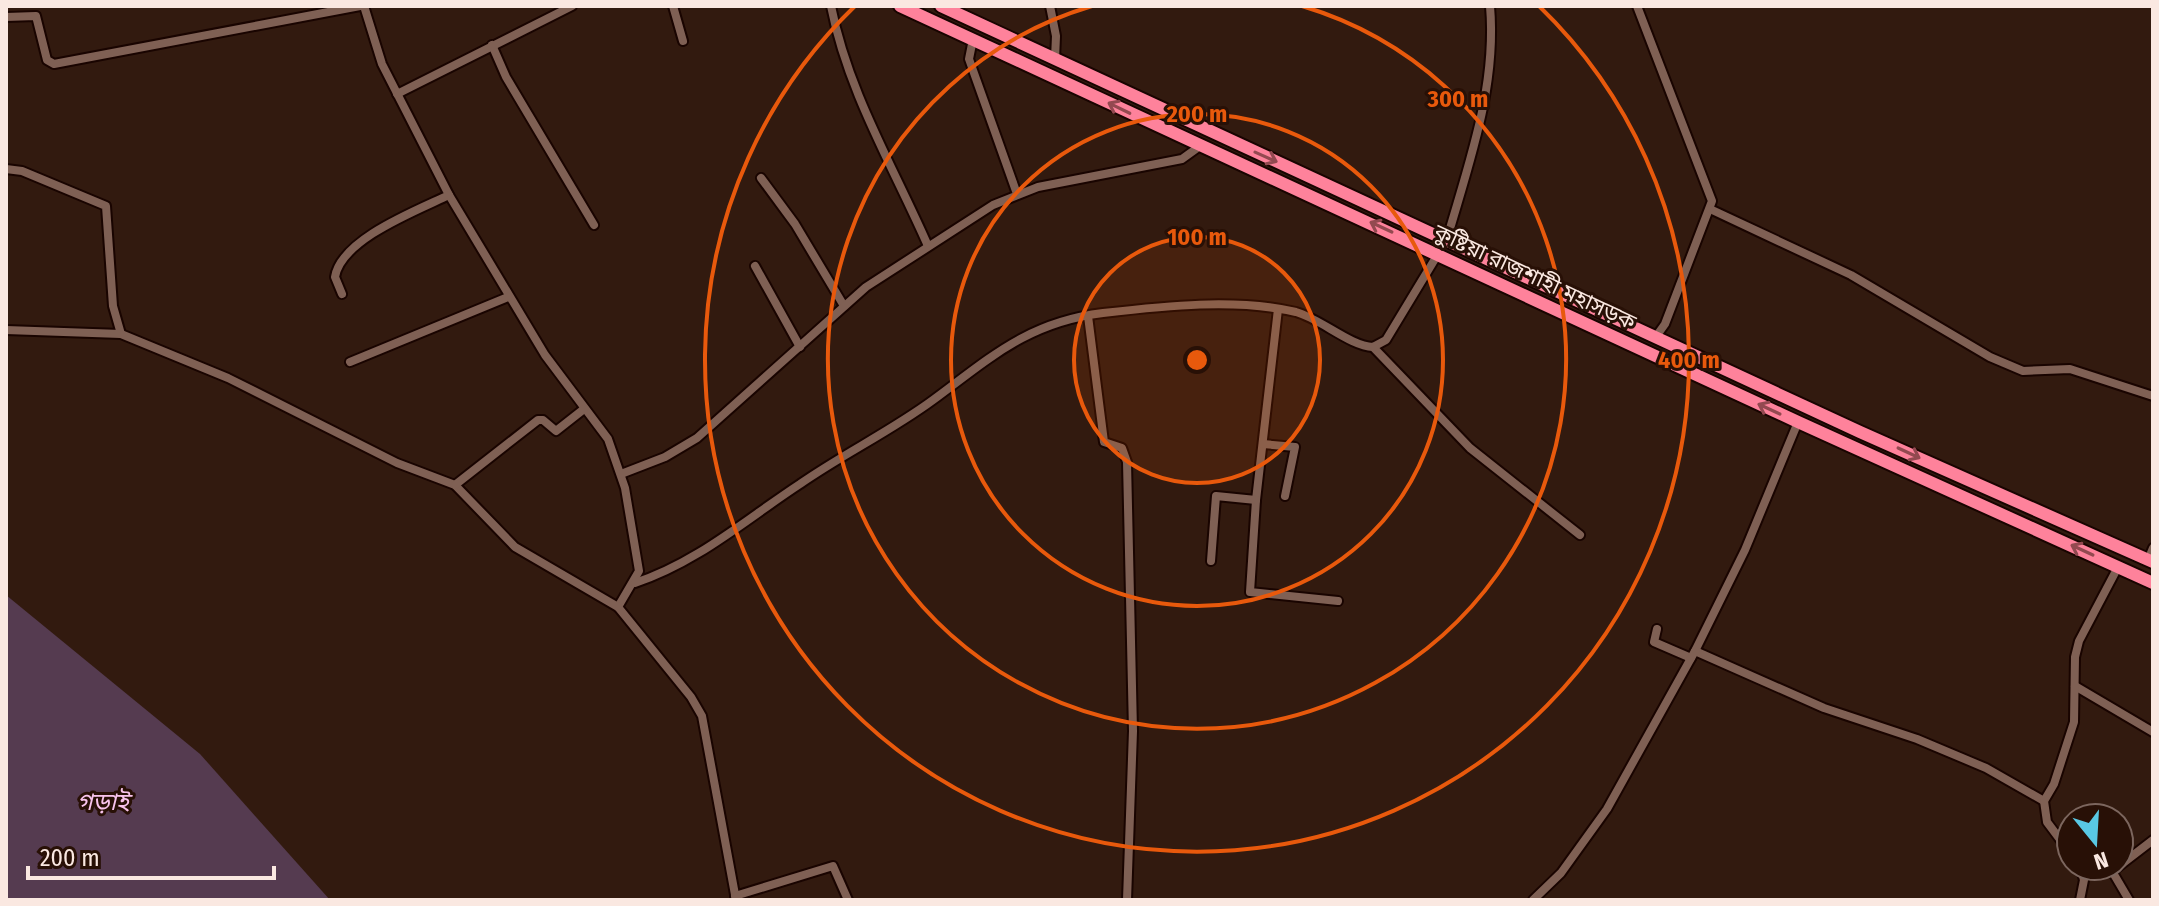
<svg xmlns="http://www.w3.org/2000/svg" width="2159" height="906" font-family="'Fira Sans Condensed','Noto Sans Bengali',sans-serif">
  <style>
    .water { fill: #553b50 }
    .lines { fill: none; stroke-linecap: round; stroke-linejoin: round }
    .minor-casing { stroke: #190400; stroke-width: 12 }
    .highway-casing { stroke: #190400; stroke-width: 16 }
    .minor { stroke: #7f6054; stroke-width: 8 }
    .highway { stroke: #fe829b; stroke-width: 12 }
    .oneway { stroke: #934950 }
    .ring { fill: none; stroke: #e8590c; stroke-width: 4 }
    .labels { text-anchor: middle; dominant-baseline: central; stroke-width: 6; stroke-linejoin: round; paint-order: stroke }
    .street-label { font-size: 22px; fill: #fae8e1; stroke: #281006 }
    .water-label { font-size: 24px; font-style: italic; fill: #f8c3ec; stroke: #281006 }
    .centre { fill: #e8590c; stroke: #281006; stroke-width: 4 }
    .ring-label { font-size: 24px; text-anchor: middle; font-weight: bold; fill: #e8590c; stroke: #281006; stroke-width: 6; stroke-linejoin: round; paint-order: stroke }
  </style>
  <rect width="100%" height="100%" fill="#321a0f"/>
  <polygon class="water" points="6,595 200,754 330,900 6,900"/>
  <g class="lines">
    <g class="minor-casing">
      <g id="minor">
        <polyline points="364,6 382,64 449,195 545,355 608,439 625,488 639,571 618,607 691,697 702,716 736,900"/>
        <polyline points="673,6 683,41"/>
        <path d="M831,6c17,86 62,160 97,240"/>
        <polyline points="1050,6 1056,36 1055,59"/>
        <polyline points="1637,6 1712,201 1665,324 1655,338"/>
        <polyline points="6,17 36,16 47,60 54,64 360,6"/>
        <polyline points="973,39 969,59 1017,194"/>
        <polyline points="492,45 506,77 594,225"/>
        <polyline points="397,94 572,6"/>
        <polyline points="6,169 22,171 106,206 113,306 121,334"/>
        <polyline points="761,178 795,224 844,306"/>
        <polyline points="1710,209 1851,275 1990,357 2023,371 2070,369 2153,396"/>
        <path d="M1447,239c22,-77 50,-152 43,-233"/>
        <polyline points="755,266 800,347"/>
        <path d="M342,294l-7,-17c6,-38 83,-67 114,-82"/>
        <polyline points="1278,309 1256,500 1250,592 1338,601"/>
        <polyline points="1088,316 1104,442 1122,448 1127,462 1133,731 1127,900"/>
        <polyline points="6,330 121,334 228,378 397,463 455,485 515,547 618,607"/>
        <polyline points="1373,347 1470,448 1580,535"/>
        <polyline points="350,362 508,297"/>
        <polyline points="1263,444 1295,447 1285,496"/>
        <polyline points="621,474 665,457 697,438 866,287 993,205 1038,187 1182,159 1200,146"/>
        <polyline points="455,485 538,420 543,420 556,431 584,409"/>
        <polyline points="2148,560 2153,548"/>
        <polyline points="1211,561 1216,496 1256,500"/>
        <path d="M635,583c63,-21 110,-63 165,-99 43,-30 91,-53 133,-84 57,-42 95,-78 170,-87 61,-7 133,-15 193,-1 25,7 54,34 77,35l13,-7 52,-86"/>
        <polyline points="1657,629 1654,642 1691,658"/>
        <polyline points="1695,651 1824,708 1917,739 1986,768 2044,801"/>
        <polyline points="2075,686 2153,732"/>
        <polyline points="2071,854 2047,822 2044,801 2054,784 2074,722 2075,657 2079,641 2118,567"/>
        <polyline points="2080,866 2084,880 2080,900"/>
        <polyline points="2109,866 2129,900"/>
        <polyline points="2114,870 2153,840"/>
        <polyline points="735,896 833,866 848,900"/>
        <polyline points="1533,900 1561,873 1607,809 1695,651 1745,550 1798,422"/>
      </g>
    </g>
    <g class="highway-casing">
      <g id="highway">
        <polyline points="900,6 1798,422 2153,583"/>
        <polyline points="941,6 1860,432 2153,562"/>
      </g>
    </g>
    <use href="#minor" class="minor"/>
    <use href="#highway" class="highway"/>
  </g>
  <defs><path id="oneway-shaft" d="M-6 0H5M1.5-3L5.5 0L1.5 3" fill="none" stroke-width="1.6" stroke-linecap="round" stroke-linejoin="round" transform="scale(2)"/></defs>
  <g class="oneway">
    <use href="#oneway-shaft" transform="translate(1119 108) rotate(-154)"/>
    <use href="#oneway-shaft" transform="translate(1266 157) rotate(24)"/>
    <use href="#oneway-shaft" transform="translate(1381 227) rotate(-155)"/>
    <use href="#oneway-shaft" transform="translate(1769 409) rotate(-155)"/>
    <use href="#oneway-shaft" transform="translate(1909 453) rotate(25)"/>
    <use href="#oneway-shaft" transform="translate(2082 550) rotate(-155)"/>
  </g>
  <circle cx="1197" cy="360" r="123" fill="#e8590c" fill-opacity=".12"/>
  <g class="ring">
    <circle cx="1197" cy="360" r="123"/>
    <circle cx="1197" cy="360" r="246"/>
    <path d="M1302 6A369 369 0 1 1 1092 6"/>
    <path d="M1539 6A492 492 0 1 1 855 6"/>
  </g>
  <g class="labels">
    <g class="street-label">
      <text transform="translate(1535 277) rotate(25)">কুষ্টিয়া রাজশাহী মহাসড়ক</text>
    </g>
    <g class="water-label">
      <text x="103" y="802">গড়াই</text>
    </g>
  </g>
  <circle cx="1197" cy="360" r="12" class="centre"/>
  <g class="ring-label">
    <text x="1458" y="107">300 m</text>
    <text x="1197" y="122">200 m</text>
    <text x="1197" y="245">100 m</text>
    <text x="1689" y="368">400 m</text>
  </g>
  <rect width="2159" height="906" fill="none" stroke="#fae8e1" stroke-width="16"/>
  <g transform="translate(2095 842) rotate(162)"><circle r="38" fill="#281006" stroke="#7c665e" stroke-width="2"/>
  <path d="M0-6L14 30L0 20L-14 30Z" fill="#59c8e4"/>
  <text y="-12" font-size="22" font-weight="bold" text-anchor="middle" fill="#fae8e1">N</text>
  </g>
  <path d="M28 866v12h246v-12" fill="none" stroke="#fae8e1" stroke-width="4"/>
  <text x="40" y="866" font-size="24" fill="#fae8e1" stroke="#281006" stroke-width="6" paint-order="stroke">200 m</text>
</svg>
